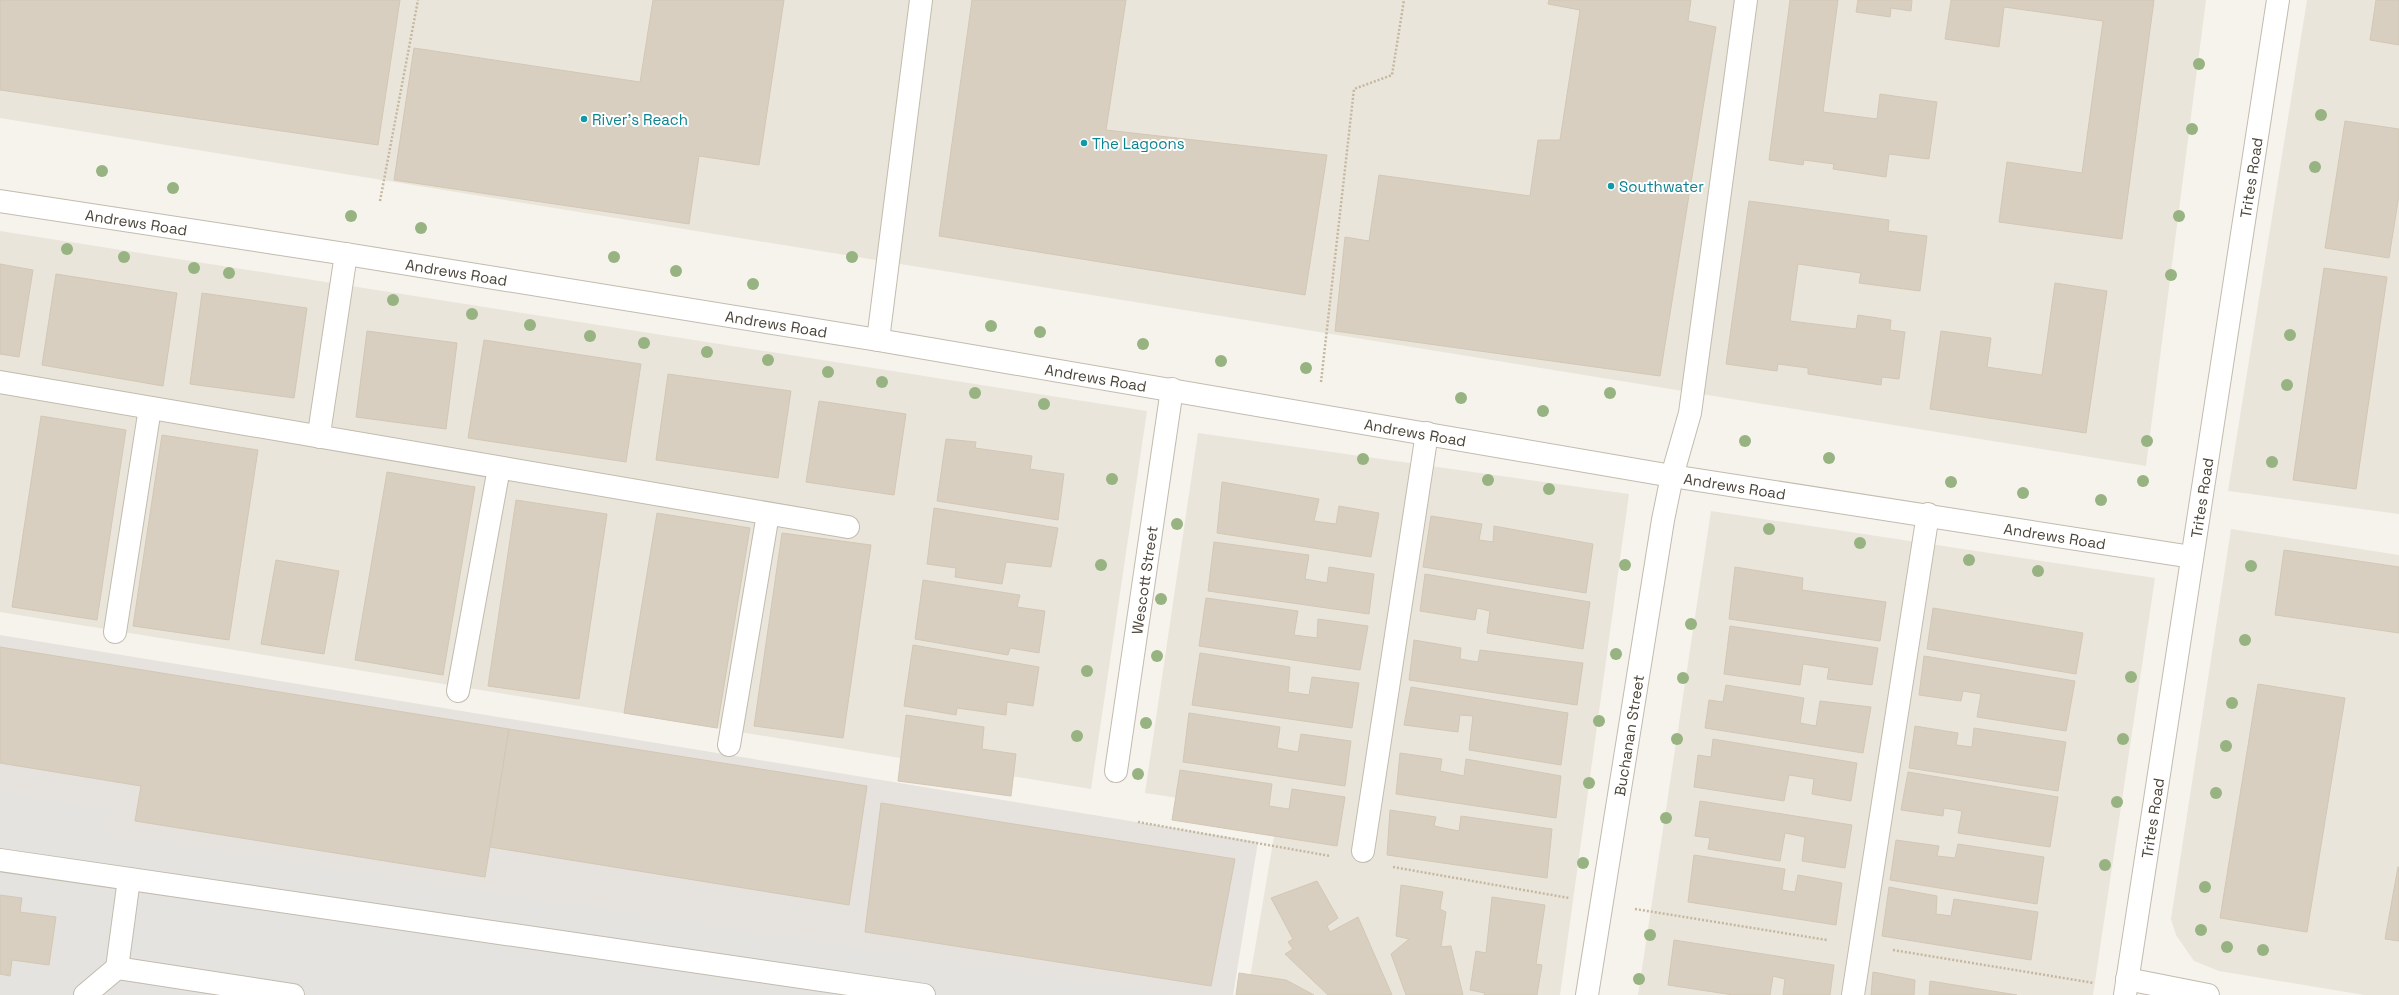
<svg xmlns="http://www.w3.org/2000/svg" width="2399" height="995" font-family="'Space Grotesk',sans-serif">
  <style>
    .residential { fill: #eae5da }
    .industrial { fill: #e6e2dd }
    .parking { fill: #e5e3e0 }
    .building { fill: #d8cfc1; stroke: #d3c7b4 }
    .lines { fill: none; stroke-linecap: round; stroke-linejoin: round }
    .service-casing { stroke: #c2bbae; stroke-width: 24 }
    .minor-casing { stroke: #c2bbae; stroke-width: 24 }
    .path { stroke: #c4b79f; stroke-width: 2.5; stroke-dasharray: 2 2; stroke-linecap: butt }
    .service { stroke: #fff; stroke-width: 22 }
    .minor { stroke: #fff; stroke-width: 22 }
    .tree { fill: #97b381 }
    .culture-dot { fill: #0f9aa8; stroke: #fff; stroke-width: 1.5 }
    .labels { text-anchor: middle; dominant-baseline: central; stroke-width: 4; stroke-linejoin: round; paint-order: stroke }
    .culture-label { font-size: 15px; fill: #0d838f; stroke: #fff; text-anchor: start }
    .street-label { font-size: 15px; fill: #4b4439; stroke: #fff }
  </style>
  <rect width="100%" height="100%" fill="#f6f3ec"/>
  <g class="residential">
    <polygon points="0,0 2206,0 2146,466 0,118"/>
    <polygon points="2307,0 2399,0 2399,514 2228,491"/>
    <polygon points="0,231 1147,411 1091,789 0,612"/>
    <polygon points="1198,433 1629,494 1560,995 1247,995 1278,813 1145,793"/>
    <polygon points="1711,511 2155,578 2093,995 1638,995"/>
    <polygon points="2231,529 2399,555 2399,995 2364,995 2219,971 2194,961 2176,935 2171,919"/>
  </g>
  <polygon class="industrial" points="0,635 1258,842 1233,995 0,995"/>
  <polygon class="parking" points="0,793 109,808 102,833 1172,995 0,995"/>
  <g class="building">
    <polygon points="0,0 400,0 378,145 0,90"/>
    <polygon points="653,0 784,0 759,165 699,156 689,224 394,180 414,48 640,82"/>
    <polygon points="972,0 1126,0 1106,130 1327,155 1305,295 939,236"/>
    <polygon points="1549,0 1691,0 1688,21 1716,27 1660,376 1335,331 1345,237 1369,241 1379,175 1530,196 1538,140 1560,140 1580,10 1548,4"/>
    <polygon points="1790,0 1838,0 1823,112 1877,119 1880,94 1937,102 1929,159 1889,154 1886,177 1833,169 1834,164 1804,160 1803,165 1769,160"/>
    <polygon points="1858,0 1912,0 1911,11 1891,8 1890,17 1856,12"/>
    <polygon points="1951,0 2154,0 2122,239 1999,222 2007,162 2082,173 2103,21 2004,7 1999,47 1945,39"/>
    <polygon points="2376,0 2399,0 2399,45 2370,40"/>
    <polygon points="2345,121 2399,129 2399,195 2389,258 2325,248"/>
    <polygon points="1749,201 1889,220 1888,231 1927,236 1920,291 1859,283 1861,273 1798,264 1790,321 1856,329 1858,315 1891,320 1890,330 1905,332 1899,379 1882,377 1881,385 1808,374 1808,368 1778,364 1777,371 1726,364"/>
    <polygon points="0,264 33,270 19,357 0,354"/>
    <polygon points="2324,268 2387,277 2356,489 2293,480"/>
    <polygon points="56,274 177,293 163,386 42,365"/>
    <polygon points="2055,283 2107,291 2086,433 1930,409 1941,331 1991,338 1987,367 2042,375"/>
    <polygon points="202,293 307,308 294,398 190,384"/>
    <polygon points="367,331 457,343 446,429 356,417"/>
    <polygon points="484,340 641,364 626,462 468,438"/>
    <polygon points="668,374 791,391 778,478 656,460"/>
    <polygon points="819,401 906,414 894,495 806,482"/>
    <polygon points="41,416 126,430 97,620 12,607"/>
    <polygon points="162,435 258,450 229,640 133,626"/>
    <polygon points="946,439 976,442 975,448 1032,456 1030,469 1064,474 1058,520 937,501"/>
    <polygon points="387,472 475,487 443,675 355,660"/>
    <polygon points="1222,482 1319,499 1314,521 1336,524 1339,506 1379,513 1371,557 1217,533"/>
    <polygon points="516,500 607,514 579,699 488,686"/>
    <polygon points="934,508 1058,528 1051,567 1006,562 1002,584 955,577 956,568 927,564"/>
    <polygon points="657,513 750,528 717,728 624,713"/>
    <polygon points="1431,516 1482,524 1479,540 1493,542 1494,526 1593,544 1586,593 1423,567"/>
    <polygon points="782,533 871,545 843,738 754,726"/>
    <polygon points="1214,542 1309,555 1305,579 1327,583 1329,567 1374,574 1369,614 1208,591"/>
    <polygon points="2284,550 2399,567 2399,633 2275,615"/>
    <polygon points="276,560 339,571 324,654 261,644"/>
    <polygon points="1735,567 1803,578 1802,590 1886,602 1880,641 1729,619"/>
    <polygon points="1425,574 1590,602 1583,649 1487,633 1490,611 1477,608 1475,620 1420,611"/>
    <polygon points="923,580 1020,595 1017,607 1045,611 1039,653 1010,648 1008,655 915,639"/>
    <polygon points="1206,598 1298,611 1294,635 1317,638 1318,619 1368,626 1360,670 1199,646"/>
    <polygon points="1933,608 2083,633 2076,674 1927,649"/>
    <polygon points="1730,626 1878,648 1872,685 1827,679 1829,668 1803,664 1800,685 1724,674"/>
    <polygon points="1414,640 1461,648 1460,659 1478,662 1480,650 1583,663 1577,705 1409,680"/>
    <polygon points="913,645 1039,667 1033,706 1007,702 1006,715 957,708 956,715 904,706"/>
    <polygon points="0,647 509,729 485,877 135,821 141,786 0,763"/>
    <polygon points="1200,653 1290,667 1288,692 1309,695 1312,677 1359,683 1352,728 1192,705"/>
    <polygon points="1924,656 2075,681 2066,731 1977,717 1981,694 1963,691 1961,701 1919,695"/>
    <polygon points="2258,684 2345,698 2307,932 2220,918"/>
    <polygon points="1726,685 1804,698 1800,723 1816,726 1820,701 1871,707 1863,753 1705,728 1709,700 1723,702"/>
    <polygon points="1411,687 1568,713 1561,765 1469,750 1473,716 1460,715 1458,732 1404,725"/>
    <polygon points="1189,713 1280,727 1277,748 1298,752 1301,734 1351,741 1345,786 1183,762"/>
    <polygon points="906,715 984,727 982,749 1016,754 1011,796 898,781"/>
    <polygon points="1915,726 1958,733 1956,745 1972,747 1974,728 2066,742 2058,791 1909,768"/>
    <polygon points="509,729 867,786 849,905 490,847"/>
    <polygon points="1713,739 1857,763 1851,801 1812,794 1814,779 1789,775 1784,801 1694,787 1698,755 1711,757"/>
    <polygon points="1400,753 1442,759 1440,771 1464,776 1466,759 1561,776 1556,818 1396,794"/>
    <polygon points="1180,770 1272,784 1269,806 1289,809 1292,789 1345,797 1337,846 1172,820"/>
    <polygon points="1908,772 2058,797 2050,847 1958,833 1962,811 1944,808 1943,816 1901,810"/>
    <polygon points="1700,801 1852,825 1845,868 1802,861 1805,837 1785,833 1780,861 1708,849 1710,838 1695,836"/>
    <polygon points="881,803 1235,859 1211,986 865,932"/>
    <polygon points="1390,810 1436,817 1434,826 1459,831 1461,816 1552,829 1547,878 1387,855"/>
    <polygon points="1896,840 1939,846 1937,856 1955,858 1958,844 2044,857 2037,904 1890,880"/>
    <polygon points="1694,855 1785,869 1782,890 1795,892 1798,875 1842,883 1836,925 1688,902"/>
    <polygon points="2398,867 2399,867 2399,941 2385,939"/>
    <polygon points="1317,881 1338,918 1327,926 1330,932 1358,917 1392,995 1328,995 1285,954 1293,949 1288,942 1293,939 1271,898"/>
    <polygon points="1401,885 1443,892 1440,909 1446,912 1441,947 1451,946 1463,995 1406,995 1391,954 1409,939 1396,936"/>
    <polygon points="1889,887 1937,896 1936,914 1951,916 1954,899 2038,912 2031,960 1882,936"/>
    <polygon points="0,895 22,898 20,912 56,917 49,965 12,960 10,976 0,974"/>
    <polygon points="1492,897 1545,905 1536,964 1542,965 1537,995 1484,995 1485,993 1470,990 1476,951 1486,953"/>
    <polygon points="1674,940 1834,965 1830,995 1783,995 1785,979 1773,976 1770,995 1733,995 1668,985"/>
    <polygon points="1873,972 1915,980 1914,995 1871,995"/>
    <polygon points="1239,973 1286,980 1314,995 1236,995"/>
    <polygon points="1930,981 2017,995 1929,995"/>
  </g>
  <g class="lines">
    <g class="service-casing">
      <g id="service">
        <polyline points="878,340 921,0"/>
        <polyline points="0,382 848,527"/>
        <polyline points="320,437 320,427 346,254"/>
        <polyline points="1672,476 1690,413 1746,0"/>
        <polyline points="115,632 150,408"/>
        <polyline points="458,691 499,468"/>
        <polyline points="729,745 768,514"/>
        <polyline points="1363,851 1427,433"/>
        <polyline points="0,860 924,995"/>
        <polyline points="117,968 129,879"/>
        <polyline points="85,995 117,968 293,995"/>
        <polyline points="1853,995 1928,514"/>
      </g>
    </g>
    <g class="minor-casing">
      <g id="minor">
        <path id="s1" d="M0,201l346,53 532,86 794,136 520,81"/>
        <path id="s2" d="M1116,771l56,-382"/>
        <polyline points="2127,979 2208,995"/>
        <path id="s3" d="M1587,995l76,-475 9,-44"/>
        <path id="s4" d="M2125,995l153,-995"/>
      </g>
    </g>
    <g class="path">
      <polyline points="380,201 418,0"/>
      <polyline points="1321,382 1354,89 1392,75 1404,0"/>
      <polyline points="1138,822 1330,856"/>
      <polyline points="1393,867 1569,898"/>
      <polyline points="1635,909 1827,940"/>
      <polyline points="1893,950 2094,983"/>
    </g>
    <use href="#service" class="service"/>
    <use href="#minor" class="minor"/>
  </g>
  <g class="tree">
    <circle cx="2199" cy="64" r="6"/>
    <circle cx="2321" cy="115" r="6"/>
    <circle cx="2192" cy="129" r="6"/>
    <circle cx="2315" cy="167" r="6"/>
    <circle cx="102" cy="171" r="6"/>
    <circle cx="173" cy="188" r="6"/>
    <circle cx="351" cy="216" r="6"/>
    <circle cx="2179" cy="216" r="6"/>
    <circle cx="421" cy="228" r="6"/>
    <circle cx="67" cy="249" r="6"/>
    <circle cx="124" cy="257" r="6"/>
    <circle cx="614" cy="257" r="6"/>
    <circle cx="852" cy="257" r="6"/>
    <circle cx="194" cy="268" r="6"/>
    <circle cx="676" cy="271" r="6"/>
    <circle cx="229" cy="273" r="6"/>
    <circle cx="2171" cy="275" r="6"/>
    <circle cx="753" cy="284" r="6"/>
    <circle cx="393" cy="300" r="6"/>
    <circle cx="472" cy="314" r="6"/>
    <circle cx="530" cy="325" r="6"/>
    <circle cx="991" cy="326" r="6"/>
    <circle cx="1040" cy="332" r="6"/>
    <circle cx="2290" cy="335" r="6"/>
    <circle cx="590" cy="336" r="6"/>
    <circle cx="644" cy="343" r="6"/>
    <circle cx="1143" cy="344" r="6"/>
    <circle cx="707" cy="352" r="6"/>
    <circle cx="768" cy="360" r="6"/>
    <circle cx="1221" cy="361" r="6"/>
    <circle cx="1306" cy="368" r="6"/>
    <circle cx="828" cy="372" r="6"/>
    <circle cx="882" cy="382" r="6"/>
    <circle cx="2287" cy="385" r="6"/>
    <circle cx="975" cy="393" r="6"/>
    <circle cx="1610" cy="393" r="6"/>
    <circle cx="1461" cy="398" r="6"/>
    <circle cx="1044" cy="404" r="6"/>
    <circle cx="1543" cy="411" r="6"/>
    <circle cx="1745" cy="441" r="6"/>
    <circle cx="2147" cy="441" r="6"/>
    <circle cx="1829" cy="458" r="6"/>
    <circle cx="1363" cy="459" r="6"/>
    <circle cx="2272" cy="462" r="6"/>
    <circle cx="1112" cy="479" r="6"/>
    <circle cx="1488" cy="480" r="6"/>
    <circle cx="2143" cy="481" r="6"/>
    <circle cx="1951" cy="482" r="6"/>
    <circle cx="1549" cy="489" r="6"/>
    <circle cx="2023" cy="493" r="6"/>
    <circle cx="2101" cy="500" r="6"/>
    <circle cx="1177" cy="524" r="6"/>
    <circle cx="1769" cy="529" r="6"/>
    <circle cx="1860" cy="543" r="6"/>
    <circle cx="1969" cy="560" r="6"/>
    <circle cx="1101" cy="565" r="6"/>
    <circle cx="1625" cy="565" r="6"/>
    <circle cx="2251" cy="566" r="6"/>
    <circle cx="2038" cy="571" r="6"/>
    <circle cx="1161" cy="599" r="6"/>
    <circle cx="1691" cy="624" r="6"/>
    <circle cx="2245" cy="640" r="6"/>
    <circle cx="1616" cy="654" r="6"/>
    <circle cx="1157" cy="656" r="6"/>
    <circle cx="1087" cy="671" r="6"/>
    <circle cx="2131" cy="677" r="6"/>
    <circle cx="1683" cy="678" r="6"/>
    <circle cx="2232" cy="703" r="6"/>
    <circle cx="1599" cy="721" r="6"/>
    <circle cx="1146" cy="723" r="6"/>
    <circle cx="1077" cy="736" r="6"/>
    <circle cx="1677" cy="739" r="6"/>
    <circle cx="2123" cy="739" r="6"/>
    <circle cx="2226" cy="746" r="6"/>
    <circle cx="1138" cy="774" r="6"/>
    <circle cx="1589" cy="783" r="6"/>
    <circle cx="2216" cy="793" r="6"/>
    <circle cx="2117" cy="802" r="6"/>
    <circle cx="1666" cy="818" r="6"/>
    <circle cx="1583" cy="863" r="6"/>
    <circle cx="2105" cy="865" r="6"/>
    <circle cx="2205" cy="887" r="6"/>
    <circle cx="2201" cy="930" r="6"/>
    <circle cx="1650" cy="935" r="6"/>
    <circle cx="2227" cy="947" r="6"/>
    <circle cx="2263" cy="950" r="6"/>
    <circle cx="1639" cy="979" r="6"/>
  </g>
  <g class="culture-dot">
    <circle cx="584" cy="119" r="4"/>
    <circle cx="1084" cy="143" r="4"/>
    <circle cx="1611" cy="186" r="4"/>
  </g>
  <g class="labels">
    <g class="culture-label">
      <text x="592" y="119">River's Reach</text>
      <text x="1092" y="143">The Lagoons</text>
      <text x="1619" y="186">Southwater</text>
    </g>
    <g class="street-label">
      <text stroke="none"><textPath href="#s4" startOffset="827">Trites Road</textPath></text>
      <text stroke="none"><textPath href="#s1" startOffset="138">Andrews Road</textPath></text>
      <text stroke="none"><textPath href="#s1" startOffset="462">Andrews Road</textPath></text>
      <text stroke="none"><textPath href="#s1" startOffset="786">Andrews Road</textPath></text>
      <text stroke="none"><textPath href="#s1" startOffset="1110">Andrews Road</textPath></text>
      <text stroke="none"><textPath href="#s1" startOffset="1434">Andrews Road</textPath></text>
      <text stroke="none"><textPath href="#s1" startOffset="1758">Andrews Road</textPath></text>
      <text stroke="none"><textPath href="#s4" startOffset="503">Trites Road</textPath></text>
      <text stroke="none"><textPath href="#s1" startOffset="2082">Andrews Road</textPath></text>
      <text stroke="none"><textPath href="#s2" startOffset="193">Wescott Street</textPath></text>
      <text stroke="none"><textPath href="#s3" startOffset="263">Buchanan Street</textPath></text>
      <text stroke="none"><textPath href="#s4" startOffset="179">Trites Road</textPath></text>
    </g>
  </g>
</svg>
